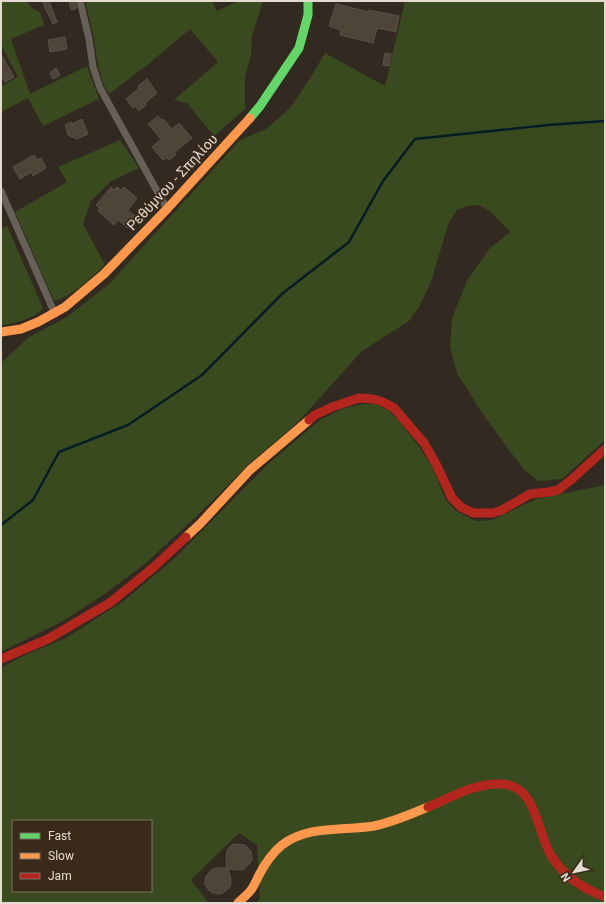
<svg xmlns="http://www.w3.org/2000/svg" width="606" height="904" font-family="Roboto,sans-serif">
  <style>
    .green { fill: #384a1e; fill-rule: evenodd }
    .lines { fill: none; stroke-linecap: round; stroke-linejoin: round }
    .stream { stroke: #071d26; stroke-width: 2.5 }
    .building { fill: #4e4437; stroke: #59524a }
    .street { stroke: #666058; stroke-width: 7 }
    .fast { stroke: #63d668; stroke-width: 9 }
    .slow { stroke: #ff974d; stroke-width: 9 }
    .jam { stroke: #b3261e; stroke-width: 9 }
    .labels { text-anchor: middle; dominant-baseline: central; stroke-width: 3.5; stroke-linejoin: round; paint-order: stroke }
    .street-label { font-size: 14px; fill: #e4dad0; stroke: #392a1a }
  </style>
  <rect width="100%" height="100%" fill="#322a21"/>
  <g class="green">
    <polygon points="1,1 27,1 32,8 40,12 44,25 11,39 30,94 87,66 99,99 43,126 28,98 1,112 1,86 18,77 1,45"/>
    <polygon points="85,1 212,1 217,11 238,1 263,1 252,36 251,55 245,77 245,109 214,136 187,103 174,100 218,62 190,29 146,66 109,94 103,84 98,65 93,34"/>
    <polygon points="405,1 605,1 605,440 562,479 539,481 524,470 482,413 457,373 450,347 452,318 467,281 489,249 510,232 490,211 479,205 467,206 457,210 449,222 431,282 419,307 409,321 362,351 298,422 248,465 203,510 146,563 109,591 63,621 1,652 1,363 29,337 67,317 109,284 240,140 266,129 290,108 312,75 325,53 385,86"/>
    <path d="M120,140l19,28 -29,14 -19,19 -8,23 22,41c-13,12 -34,32 -51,36l-39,-89 52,-30 -9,-15z"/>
    <path d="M7,226l36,82c-6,10 -31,16 -42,17v-96z"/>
    <path d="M362,404h13l13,6 11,11 10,13 9,11 14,22 14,33 10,11 20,10 16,-1 44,-21 69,-14v418h-349l4,-4 -3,-54 -18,-12 -48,47 18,23h-208v-235l24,-13 41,-17 59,-38 50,-42 92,-93 53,-45 22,-11zM13,821h138v70h-138z"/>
  </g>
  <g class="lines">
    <polyline class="stream" points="1,525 33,500 59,452 128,425 202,375 283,293 349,242 383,181 415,139 548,125 605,121"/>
  </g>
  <g class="building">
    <polygon points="42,1 49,1 57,22 53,24"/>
    <polygon points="69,1 75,1 77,8 71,10"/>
    <polygon points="336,4 369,12 369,10 399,16 396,32 377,28 373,43 340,35 341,30 329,26"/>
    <polygon points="65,37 67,49 50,52 48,40"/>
    <polygon points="385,53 391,54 389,66 383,65"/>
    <polygon points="1,54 14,77 5,82 1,76"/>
    <polygon points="56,68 60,75 53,79 50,73"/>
    <polygon points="147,79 157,93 145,103 146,105 139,111 135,106 133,108 126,99 139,88 138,86"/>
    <polygon points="158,116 161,120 163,119 172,129 179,123 192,138 174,153 176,155 169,160 167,157 163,160 152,147 161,139 148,124"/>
    <polygon points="82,119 88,134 77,139 68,135 65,125 72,122 72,124"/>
    <polygon points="34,155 37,160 41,158 46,168 33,176 31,172 20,179 13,167"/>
    <polygon points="111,187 114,190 117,187 121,190 124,187 137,198 128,210 137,218 128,228 118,220 114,225 98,211 100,209 96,205"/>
    <polygon points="236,844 245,845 251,851 252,859 250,863 244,869 240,870 228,869 231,879 231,884 229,888 223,893 219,894 211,892 208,889 205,885 205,881 206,876 211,870 215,868 227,868 226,856 227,851 229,848 232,845"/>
  </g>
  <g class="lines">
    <g class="street">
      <polyline points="80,1 89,39 93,67 100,88 167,209"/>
      <polyline points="1,191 55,314"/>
    </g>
    <polyline class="fast" points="250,118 260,106 299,48 308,15 308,1"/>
    <g class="slow">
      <polyline points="1,332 21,329 38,322 65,307 104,274 167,209 250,118"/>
      <polyline points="186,537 200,524 250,470 309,420"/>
      <path d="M238,903c4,-4 9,-8 13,-13 3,-4 5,-9 7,-13 6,-12 14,-24 24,-32 26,-20 62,-14 92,-19 19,-4 37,-12 54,-19"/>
    </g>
    <g class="jam">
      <polyline points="309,420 315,415 332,407 359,398 373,399 383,402 394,408 424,443 436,464 452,498 461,507 473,513 493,513 502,510 530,494 549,492 558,490 571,480 605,449"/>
      <polyline points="1,659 48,639 111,602 154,567 186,537"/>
      <path d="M428,807c22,-9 45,-23 70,-23 40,-2 38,49 54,73 12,19 32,32 53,40"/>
    </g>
  </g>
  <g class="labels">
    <g class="street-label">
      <text transform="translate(172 182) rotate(-47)">Ρεθύμνου - Σπηλίου</text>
    </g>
  </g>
  <rect width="606" height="904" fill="none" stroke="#e4dad0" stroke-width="4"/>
  <rect x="12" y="820" width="140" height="72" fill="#392a1a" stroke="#7d7063"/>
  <rect x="20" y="833" width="20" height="6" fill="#63d668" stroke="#7d7063"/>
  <text x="48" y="840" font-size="12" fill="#e4dad0">Fast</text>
  <rect x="20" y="853" width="20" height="6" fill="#ff974d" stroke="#7d7063"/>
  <text x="48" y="860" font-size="12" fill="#e4dad0">Slow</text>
  <rect x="20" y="873" width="20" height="6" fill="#b3261e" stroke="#7d7063"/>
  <text x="48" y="880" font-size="12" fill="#e4dad0">Jam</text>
  <g transform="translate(574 872) rotate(237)" stroke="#392a1a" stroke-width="3" paint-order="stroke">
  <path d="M0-3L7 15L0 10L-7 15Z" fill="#e4dad0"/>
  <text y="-6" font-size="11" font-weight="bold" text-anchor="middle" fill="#e4dad0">N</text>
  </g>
</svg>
